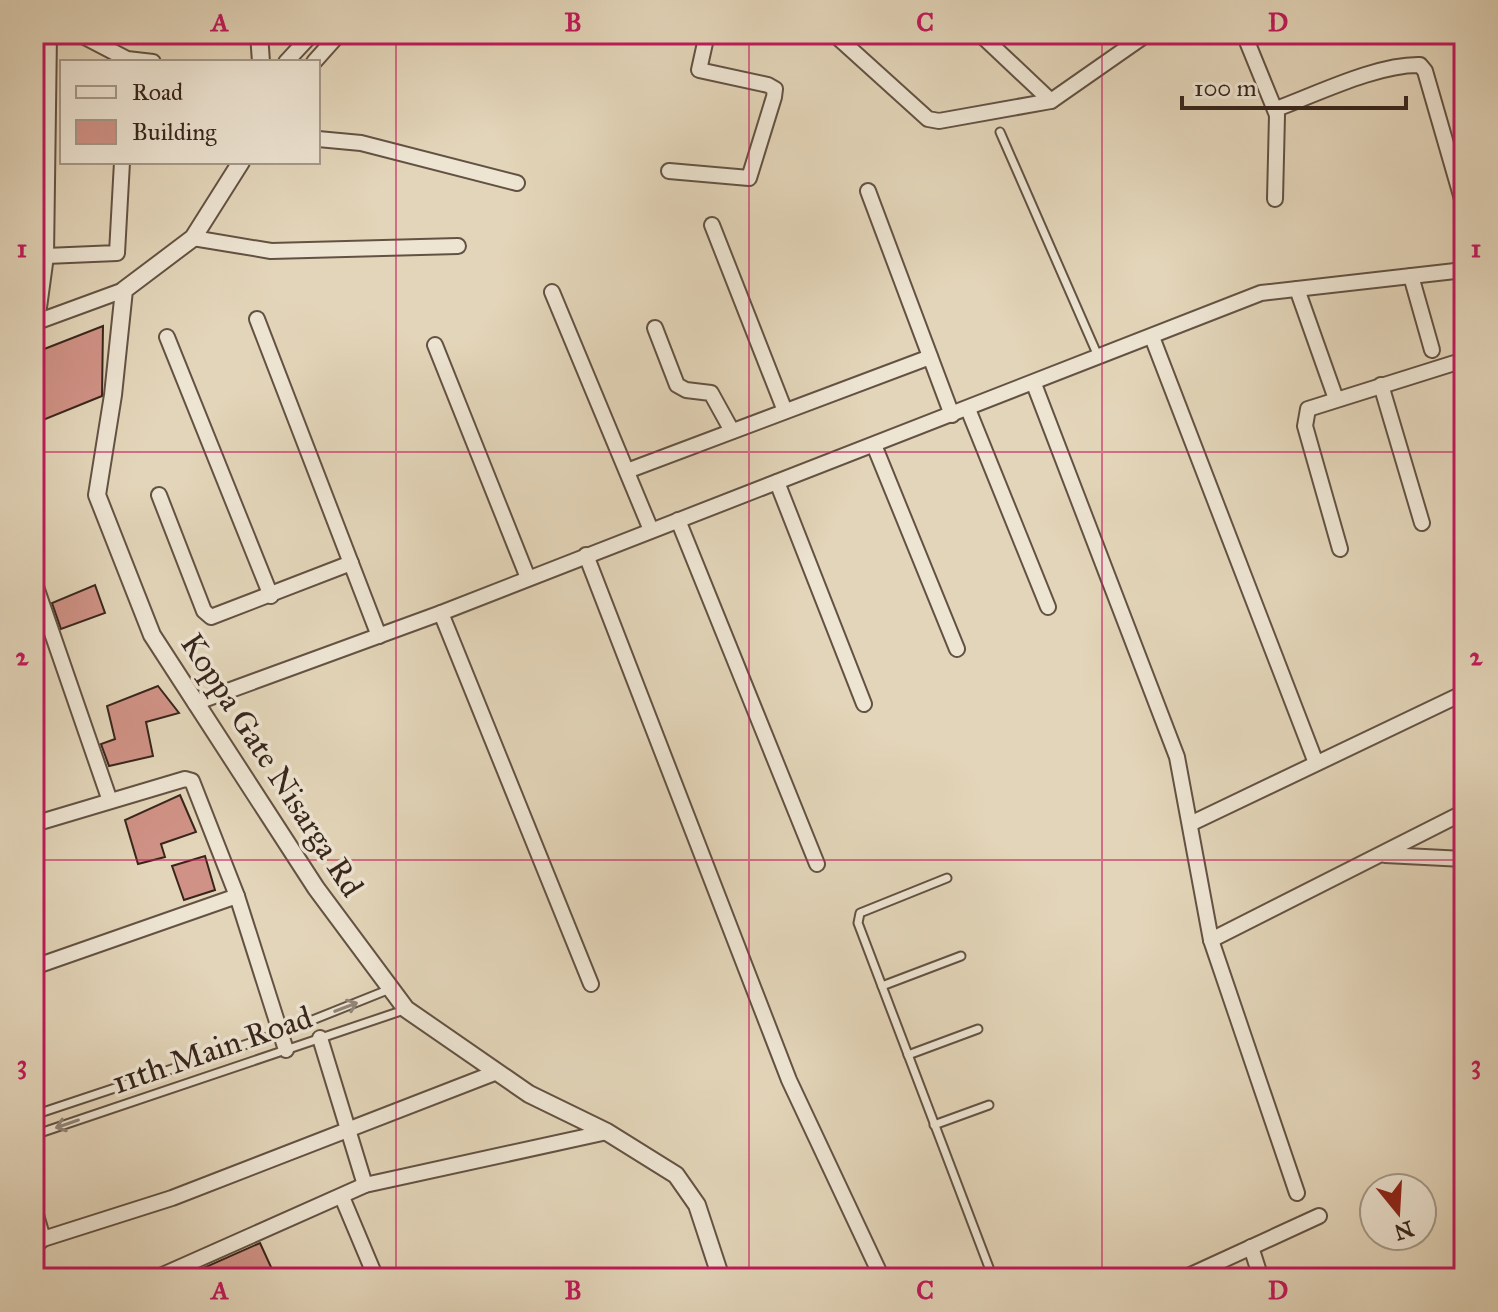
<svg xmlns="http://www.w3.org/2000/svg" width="1498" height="1312" font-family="'IM FELL Great Primer',serif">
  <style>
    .building { fill: #d09286; stroke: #38261c; stroke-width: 2 }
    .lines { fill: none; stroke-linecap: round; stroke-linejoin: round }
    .service-casing { stroke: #635243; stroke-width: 11 }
    .minor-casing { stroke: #635243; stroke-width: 18 }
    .tertiary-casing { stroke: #635243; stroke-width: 20 }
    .service { stroke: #ede4d2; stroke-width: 7 }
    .minor { stroke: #ede4d2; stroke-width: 14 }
    .tertiary { stroke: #ede4d2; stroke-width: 16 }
    .oneway { stroke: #928577 }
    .grid { fill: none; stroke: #c2185b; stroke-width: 2; stroke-opacity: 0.55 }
    .labels { text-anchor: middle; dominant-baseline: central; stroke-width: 7; stroke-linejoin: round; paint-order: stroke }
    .street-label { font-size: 32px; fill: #38261c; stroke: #ede4d2 }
    .neatline { fill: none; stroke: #c2185b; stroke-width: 3 }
    .grid-label { font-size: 26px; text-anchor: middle; font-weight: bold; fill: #c2185b }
  </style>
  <rect width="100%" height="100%" fill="#e3d5b9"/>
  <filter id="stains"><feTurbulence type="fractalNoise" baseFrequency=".0025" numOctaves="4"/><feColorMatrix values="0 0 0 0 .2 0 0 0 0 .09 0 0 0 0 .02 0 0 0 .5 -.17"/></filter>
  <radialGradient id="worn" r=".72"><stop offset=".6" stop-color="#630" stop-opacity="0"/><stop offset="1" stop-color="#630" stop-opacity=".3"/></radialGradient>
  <g class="building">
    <polygon points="103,326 102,396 43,420 34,395 34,353"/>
    <polygon points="95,585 105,613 61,629 52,603"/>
    <polygon points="158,686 179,713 146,722 153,756 109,766 101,744 115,739 107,706"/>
    <polygon points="180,795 196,832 161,844 165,857 138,864 125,820"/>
    <polygon points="205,856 215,890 184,900 172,866"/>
    <polygon points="260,1243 276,1278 181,1278"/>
  </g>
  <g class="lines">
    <g class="service-casing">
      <g id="service">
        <polyline points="1000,132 1098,356"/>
        <polyline points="947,878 860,913 858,923 993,1278"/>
        <polyline points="882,986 961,956"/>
        <polyline points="908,1055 978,1029"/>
        <polyline points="34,1115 280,1033 390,989"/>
        <polyline points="934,1125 989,1105"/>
        <polyline points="34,1135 404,1010"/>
      </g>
    </g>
    <g class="minor-casing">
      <g id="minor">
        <polyline points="79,34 127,59 153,62"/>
        <polyline points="834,34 928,119 939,121 1051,101 1147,34"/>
        <polyline points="980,34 1051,101"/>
        <polyline points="1244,34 1277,115 1275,199"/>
        <polyline points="286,62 312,34"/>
        <polyline points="314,62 339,34"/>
        <path d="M1276,109c41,-15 101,-45 144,-44l5,6 37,128"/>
        <polyline points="318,139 361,143 517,183"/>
        <polyline points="669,171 749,178 774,97 775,89 768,85 699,70 707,34"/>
        <polyline points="868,191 952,415"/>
        <polyline points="712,225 785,411"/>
        <polyline points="34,234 46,256 117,253 122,162"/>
        <polyline points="193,238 271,251 458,246"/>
        <polyline points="1411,276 1432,350"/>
        <polyline points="1297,289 1336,399"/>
        <polyline points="552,292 651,530"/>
        <polyline points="257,319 379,636"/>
        <polyline points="37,322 46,256 49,34"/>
        <polyline points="34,323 124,290"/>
        <polyline points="655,328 677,385 686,390 711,393 732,431"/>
        <polyline points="167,337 271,596"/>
        <polyline points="1152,337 1316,763"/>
        <polyline points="435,345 528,578"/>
        <polyline points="1034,384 1177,757 1211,940 1297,1193"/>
        <polyline points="1381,385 1422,523"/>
        <polyline points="968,409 1048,607"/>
        <polyline points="874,445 957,649"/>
        <polyline points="627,471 930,357"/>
        <polyline points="777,482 864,704"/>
        <polyline points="159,495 204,611 211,617 351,563"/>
        <polyline points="678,520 817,864"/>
        <polyline points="1340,549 1305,426 1308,409 1464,360"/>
        <polyline points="586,555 789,1080 882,1278"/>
        <polyline points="34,581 110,801"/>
        <polyline points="441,613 591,984"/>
        <polyline points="195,703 441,613 1261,293 1464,270"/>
        <polyline points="34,824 185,779 192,781 237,896"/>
        <polyline points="1190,824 1464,693"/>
        <polyline points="1385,855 1464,859"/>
        <polyline points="1211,940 1464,812"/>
        <polyline points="34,967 237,896 286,1050"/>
        <polyline points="320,1038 365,1185"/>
        <polyline points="342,1197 376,1278"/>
        <polyline points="34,1208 43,1239"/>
        <polyline points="34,1247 43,1239 172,1198 497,1072"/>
        <polyline points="1251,1247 1261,1278"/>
        <polyline points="156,1278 365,1185 607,1132"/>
        <polyline points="1184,1278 1319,1216"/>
      </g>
    </g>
    <g class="tertiary-casing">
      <g id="tertiary">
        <polyline points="259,34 261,62"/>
        <polyline points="241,162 193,238 124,290 113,395 97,495 152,635 316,888 406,1009 529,1094 607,1132 676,1175 697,1205 721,1278"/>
      </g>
    </g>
    <use href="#service" class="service"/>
    <use href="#minor" class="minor"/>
    <use href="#tertiary" class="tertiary"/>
  </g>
  <defs><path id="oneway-shaft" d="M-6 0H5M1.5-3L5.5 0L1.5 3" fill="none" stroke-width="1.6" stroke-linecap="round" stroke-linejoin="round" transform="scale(2)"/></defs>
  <g class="oneway">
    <use href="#oneway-shaft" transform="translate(346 1007) rotate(-21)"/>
    <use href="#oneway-shaft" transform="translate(67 1124) rotate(161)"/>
  </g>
  <path class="grid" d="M396,34v1244M749,34v1244M1102,34v1244M34,452h1430M34,860h1430"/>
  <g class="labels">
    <g class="street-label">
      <text transform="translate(272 765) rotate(57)">Koppa Gate Nisarga Rd</text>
      <text transform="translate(212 1050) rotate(-19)">11th Main Road</text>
    </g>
  </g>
  <rect width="1498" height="1312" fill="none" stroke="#e3d5b9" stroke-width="88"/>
  <rect x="60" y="60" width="260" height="104" fill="#ede4d2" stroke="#a59889" stroke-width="2"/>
  <rect x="76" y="86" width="40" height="12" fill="#ede4d2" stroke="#a59889" stroke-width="2"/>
  <text x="132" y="100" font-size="24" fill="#38261c">Road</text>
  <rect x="76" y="120" width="40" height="24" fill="#d09286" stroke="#a59889" stroke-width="2"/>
  <text x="132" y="140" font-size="24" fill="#38261c">Building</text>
  <g transform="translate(1398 1212) rotate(162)"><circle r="38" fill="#ede4d2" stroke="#a59889" stroke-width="2"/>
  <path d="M0-6L14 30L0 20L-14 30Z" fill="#8f2418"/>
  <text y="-12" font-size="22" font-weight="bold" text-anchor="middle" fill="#38261c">N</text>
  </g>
  <path d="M1182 96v12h224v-12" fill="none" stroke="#38261c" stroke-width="4"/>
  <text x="1194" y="96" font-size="24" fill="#38261c" stroke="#ede4d2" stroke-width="6" paint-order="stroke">100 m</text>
  <rect x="44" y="44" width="1410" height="1224" class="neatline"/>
  <g class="grid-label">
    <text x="220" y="31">A</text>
    <text x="573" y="31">B</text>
    <text x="925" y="31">C</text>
    <text x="1278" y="31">D</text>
    <text x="22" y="257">1</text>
    <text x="1476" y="257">1</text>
    <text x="22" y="665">2</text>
    <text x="1476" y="665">2</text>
    <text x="22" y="1073">3</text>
    <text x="1476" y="1073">3</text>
    <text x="220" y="1299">A</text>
    <text x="573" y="1299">B</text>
    <text x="925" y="1299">C</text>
    <text x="1278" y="1299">D</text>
  </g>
  <rect width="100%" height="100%" filter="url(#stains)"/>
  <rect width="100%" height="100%" fill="url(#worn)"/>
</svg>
